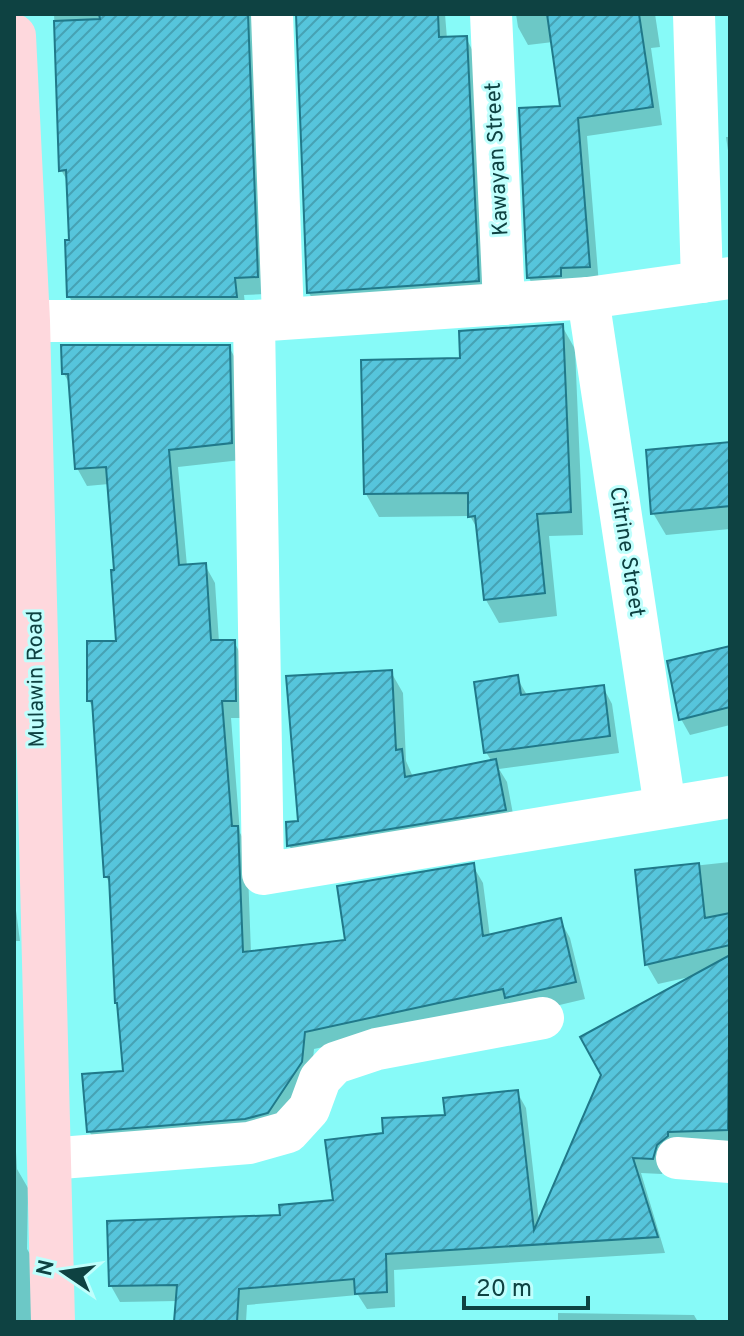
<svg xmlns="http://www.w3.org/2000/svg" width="744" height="1336" font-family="Overpass,sans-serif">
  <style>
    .shadow { fill: #0003 }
    .building { fill: url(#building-hatch); stroke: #20798a; stroke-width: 2 }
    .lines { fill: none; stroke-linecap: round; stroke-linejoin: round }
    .street { stroke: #fff; stroke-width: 42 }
    .secondary { stroke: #fed8dd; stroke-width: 44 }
    .labels { text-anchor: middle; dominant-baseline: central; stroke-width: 6; stroke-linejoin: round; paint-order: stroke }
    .street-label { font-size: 22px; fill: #0e4242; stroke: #c0fffd }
  </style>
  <defs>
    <pattern id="building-hatch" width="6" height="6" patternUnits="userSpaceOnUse" patternTransform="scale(2)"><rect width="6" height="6" fill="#56c5dc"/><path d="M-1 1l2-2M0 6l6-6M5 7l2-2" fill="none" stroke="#46a2b4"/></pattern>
  </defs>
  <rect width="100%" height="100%" fill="#87faf8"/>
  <g class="shadow">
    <polygon points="54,14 266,14 266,294 244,295 246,314 79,314 69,296 71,241 68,182 61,170"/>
    <polygon points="298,14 445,14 447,39 466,38 475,55 488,298 319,310 309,293"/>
    <polygon points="516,14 655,14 660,47 651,48 662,125 587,136 599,285 539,296 529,278 562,108 553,42 528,45 518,27"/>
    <polygon points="726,137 730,137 730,164"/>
    <polygon points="562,326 575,349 583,535 549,536 557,616 499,623 486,600 478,530 470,516 379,517 366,494 462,360"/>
    <polygon points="229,347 239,365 241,460 178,467 187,566 205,565 215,583 219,642 234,642 244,660 245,718 231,718 240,833 247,845 251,953 348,942 473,866 483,883 490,937 560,920 570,938 585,999 517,1015 512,1006 314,1049 311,1080 278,1130 100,1149 89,1131 125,1073 120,1008 117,1003 111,885 106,877 95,711 89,701 118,643 116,571 109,484 87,486 77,468 71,386 64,374"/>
    <polygon points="730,444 730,529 666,535 653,513"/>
    <polygon points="730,648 730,725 690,735 681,719"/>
    <polygon points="391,672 403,693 406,761 413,777 492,762 486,752 517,678 527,695 603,687 612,704 619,753 499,769 507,782 516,830 300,866 289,845"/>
    <polygon points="730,862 730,1146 665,1162 662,1174 641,1173 665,1253 394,1270 395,1307 367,1309 358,1295 247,1305 246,1322 176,1322 177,1301 120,1302 111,1286 282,1217 335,1202 385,1134 447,1117 517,1092 526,1108 539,1222 694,976 658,984 647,965 637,872"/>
    <polygon points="14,895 20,941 14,941"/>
    <polygon points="14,1117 17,1169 28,1188 27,1249 33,1259 32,1322 14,1322"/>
    <polygon points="558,1313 694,1315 698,1322 558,1322"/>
  </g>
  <g class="building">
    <polygon points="99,14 248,14 258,277 235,278 237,297 67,297 65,240 69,240 66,170 59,171 54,21 100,19"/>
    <polygon points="296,14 438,14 439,37 467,36 479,281 307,293"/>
    <polygon points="547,14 639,14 653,107 578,118 590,267 561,268 561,276 527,278 519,108 560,106"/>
    <polygon points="563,324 571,512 537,514 545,593 484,600 475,516 468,517 468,493 364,494 361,360 460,358 459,331"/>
    <polygon points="61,345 230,345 232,443 169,450 179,565 206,563 211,640 235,640 236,701 222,701 232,826 238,826 243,952 345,940 337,886 474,863 483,936 561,918 576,982 505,998 503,989 305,1032 302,1062 268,1113 245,1119 87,1132 82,1074 123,1071 117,1003 115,1003 109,877 104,877 92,701 87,701 87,641 116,641 111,570 114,570 106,467 75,469 68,374 62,374"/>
    <polygon points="730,442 730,506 651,514 646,450"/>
    <polygon points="730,646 730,707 679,720 667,661"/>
    <polygon points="392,670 396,750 402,749 405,777 496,759 506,810 287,846 286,822 298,821 286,676"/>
    <polygon points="518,675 521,695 604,685 610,736 484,753 474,682"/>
    <polygon points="699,863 705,918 730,913 730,945 645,965 635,870"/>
    <polygon points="730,955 728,1130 668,1132 668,1136 657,1145 653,1159 633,1158 658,1237 386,1254 387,1292 355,1294 354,1279 239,1289 237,1322 174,1322 177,1285 109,1286 107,1221 280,1215 279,1205 333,1200 325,1140 383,1133 382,1118 445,1115 443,1098 518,1090 534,1230 601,1075 580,1037"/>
  </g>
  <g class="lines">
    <g class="street">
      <polyline points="272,14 283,318"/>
      <polyline points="491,14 504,304"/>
      <polyline points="694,14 702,282"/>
      <polyline points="588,298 665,807"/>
      <polyline points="14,321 254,321 588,298 730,278"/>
      <polyline points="254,321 263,874 730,797"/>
      <polyline points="677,1158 730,1162"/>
      <polyline points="48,1159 249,1143 288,1132 309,1109 320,1079 335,1063 377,1049 543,1018"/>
    </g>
    <polyline class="secondary" points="14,36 28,321 53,1322"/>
  </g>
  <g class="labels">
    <g class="street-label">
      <text transform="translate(498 159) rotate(-93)">Kawayan Street</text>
      <text transform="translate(626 552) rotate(81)">Citrine Street</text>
      <text transform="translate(37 679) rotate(-91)">Mulawin Road</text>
    </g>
  </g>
  <rect width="744" height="1336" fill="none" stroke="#0e4242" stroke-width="32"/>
  <g transform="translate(64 1272) rotate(283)" stroke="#c0fffd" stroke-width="6" paint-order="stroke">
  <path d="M0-6L14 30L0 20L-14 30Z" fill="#0e4242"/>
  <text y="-12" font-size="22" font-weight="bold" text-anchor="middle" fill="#0e4242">N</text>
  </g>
  <path d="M464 1296v12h124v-12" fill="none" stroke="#0e4242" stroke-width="4"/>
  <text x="476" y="1296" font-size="24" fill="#0e4242" stroke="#c0fffd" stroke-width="6" paint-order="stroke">20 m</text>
</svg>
